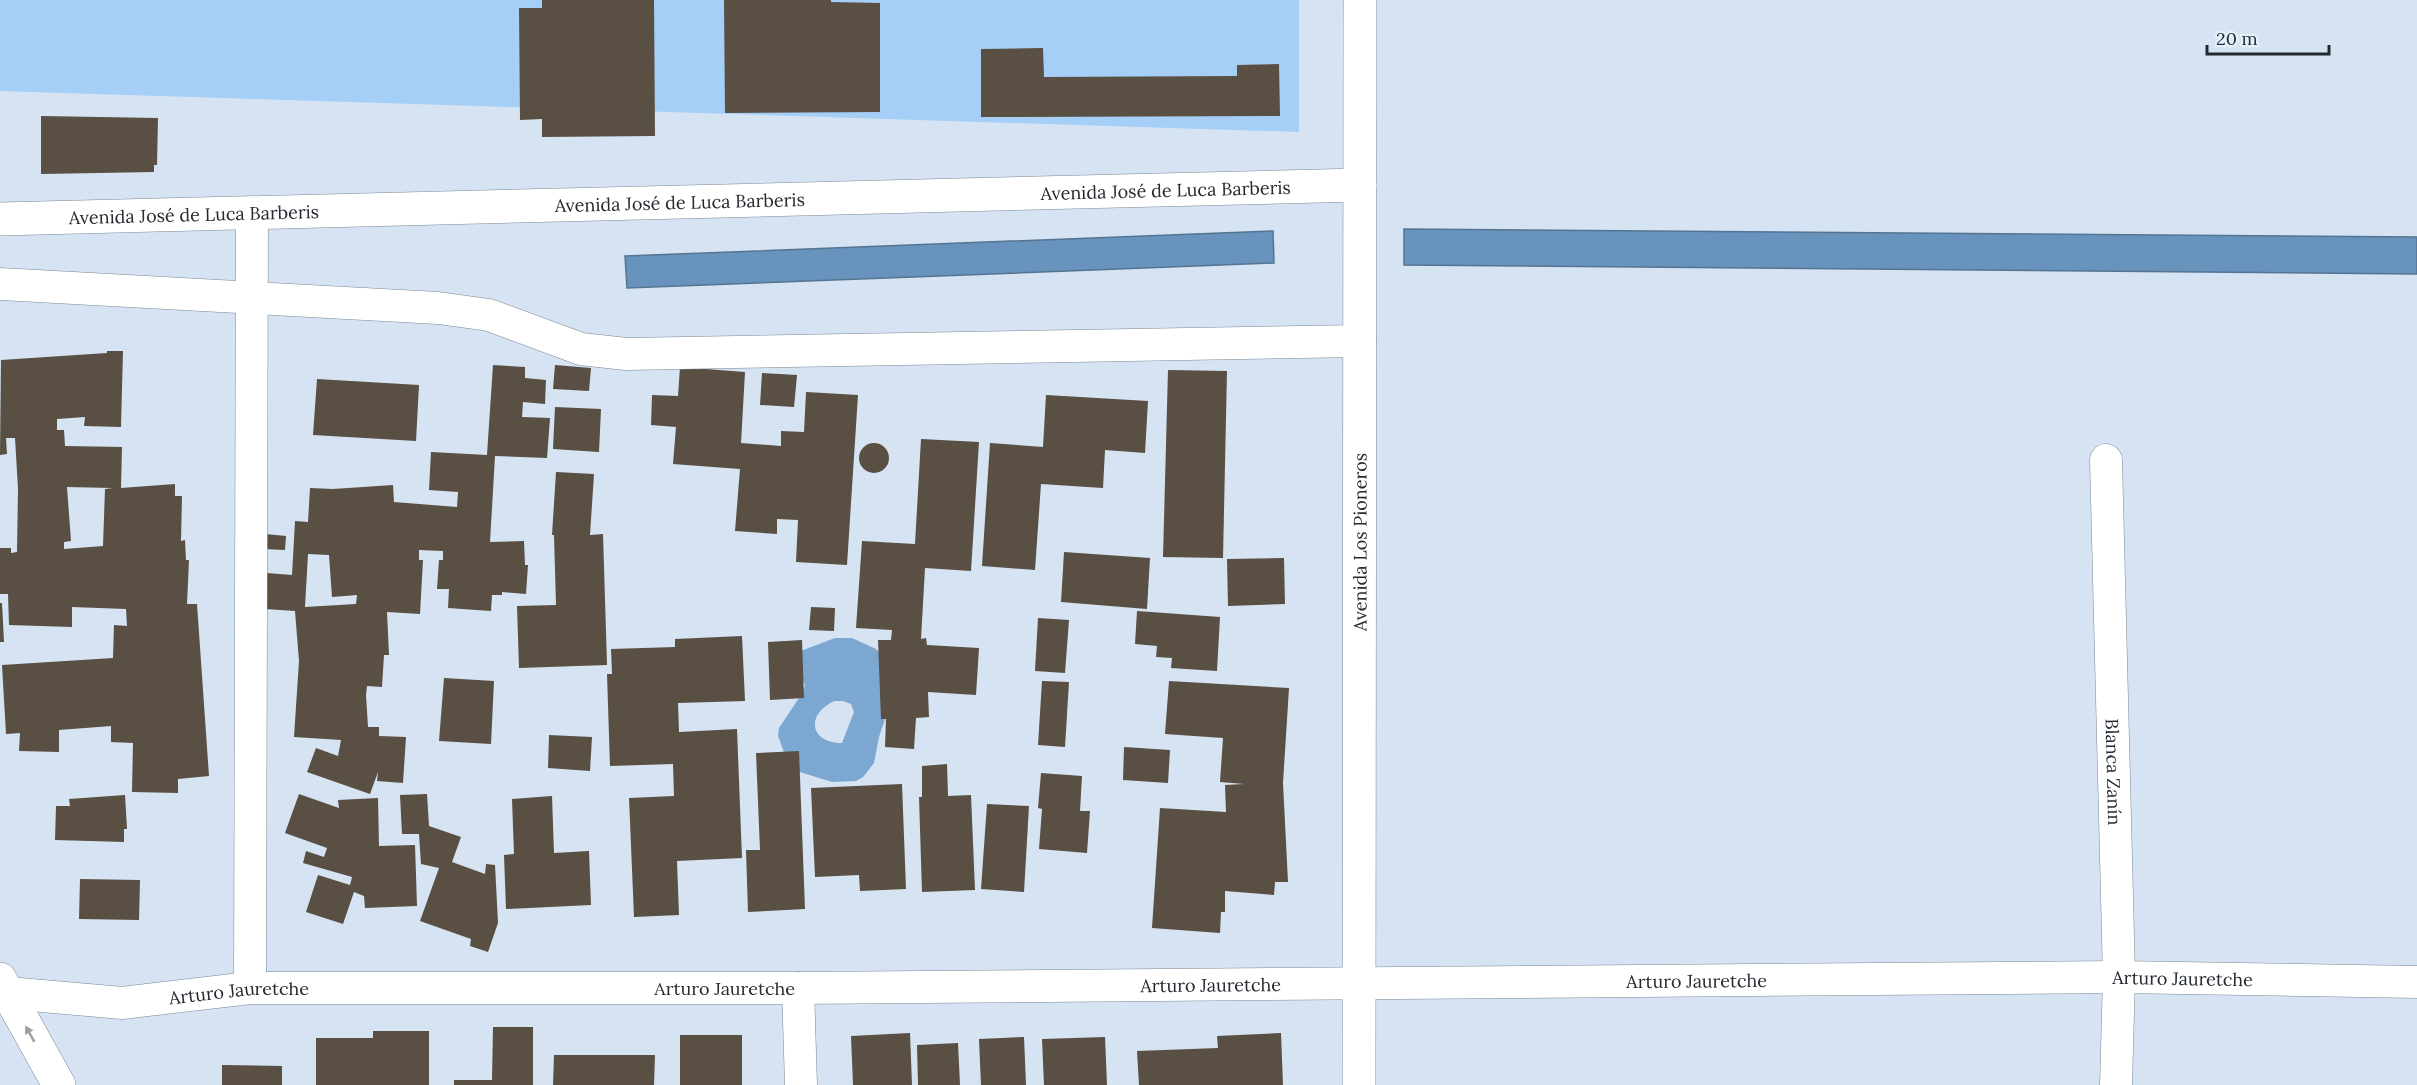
<svg xmlns="http://www.w3.org/2000/svg" width="2417" height="1085" font-family="Lora,serif">
  <style>
    .green { fill: #a6cff7 }
    .forest { fill: #7ba7d1; fill-rule: evenodd }
    .water { fill: #6893bc; stroke: #547492; stroke-width: 1.5 }
    .building { fill: #594f42; fill-rule: evenodd }
    .lines { fill: none; stroke-linecap: round; stroke-linejoin: round }
    .street-casing { stroke: #7b8996; stroke-width: 33 }
    .secondary-casing { stroke: #7b8996; stroke-width: 34 }
    .street { stroke: #fff; stroke-width: 32 }
    .secondary { stroke: #fff; stroke-width: 33 }
    .oneway { fill: #9d9fa2 }
    .labels { text-anchor: middle; dominant-baseline: central; stroke-width: 6; stroke-linejoin: round; paint-order: stroke }
    .street-label { font-size: 18px; fill: #252a30; stroke: #e4f0fc }
  </style>
  <rect width="100%" height="100%" fill="#d5e3f2"/>
  <polygon class="green" points="0,0 1299,0 1299,132 0,91"/>
  <path class="forest" d="M835,638h17l24,11 6,7 10,42 -13,39 -5,26 -11,14 -7,4 -24,1 -32,-10 -13,-12 -9,-24 1,-8 24,-36 2,-7 -7,-16v-17zM834,701h9l8,3 3,8 -12,31c-32,0 -37,-28 -8,-42z"/>
  <g class="water">
    <polygon points="1404,229 2417,237 2417,274 1404,265"/>
    <polygon points="1273,231 1274,263 627,288 625,256"/>
  </g>
  <g class="building">
    <polygon points="542,0 654,0 655,136 542,137 542,119 520,120 519,8 542,8"/>
    <polygon points="724,0 831,0 831,2 880,3 880,112 725,113"/>
    <polygon points="1043,48 1044,77 1237,76 1237,65 1279,64 1280,116 981,117 981,49"/>
    <polygon points="41,116 158,118 157,165 154,165 154,172 41,174"/>
    <path d="M107,351h16l-2,76 -37,-1 1,-9 -28,2v11h7l1,16 57,1 -1,41 54,-4v12h7l-1,45 4,-1 1,20h3l-2,44h10l12,172 -31,3v14l-46,-1 1,-49 -22,-1v-16l-52,4v22l-40,-1 1,-18 -14,1 -4,-69 111,-7 1,-33 13,1 -1,-17 -54,-2v20l-63,-2 -1,-31h-8v-46h11v5l6,-1 1,-63 -3,-51h-9l1,16 -7,1 1,-95 106,-7zM67,487l46,1 -8,1 -2,57 -39,3v-7l7,-1z"/>
    <path d="M493,365l32,2v11l21,2 -1,24 -22,-2 -1,15 28,1 -3,40 -52,-2 -5,86 34,-1 1,24h3l-2,29 -24,-2v3h-10l-1,16 -43,-3 1,-19h-12l2,-29h4v-9l-24,-1v10h4l-3,54 -33,-2 2,43h-5l-2,32 -15,-1 -1,9 2,32h11v9l27,1 -3,46 -26,-2 1,-9 -8,22 -63,-22 9,-24 22,8 3,-16 -47,-3 5,-76 -4,-50 -30,-2 2,-36 25,2 3,-54 13,1 2,-34 23,1 60,-4 1,17 63,5 1,-15 -29,-2 2,-38 56,3zM308,554l21,1 3,42 25,-2 -1,9 -51,3z"/>
    <polygon points="555,365 591,368 589,391 553,389"/>
    <polygon points="680,367 745,372 741,443 781,446 781,431 804,432 806,392 858,395 847,565 796,562 798,520 777,519 777,534 735,531 740,469 673,464 676,427 651,425 652,395 678,396"/>
    <polygon points="1168,370 1227,371 1223,558 1163,557"/>
    <polygon points="762,373 797,375 794,407 760,405"/>
    <polygon points="317,379 419,385 416,441 313,435"/>
    <polygon points="1046,395 1148,401 1145,453 1105,450 1103,488 1041,484 1035,570 982,566 990,443 1043,447"/>
    <polygon points="555,407 601,409 599,452 553,449"/>
    <polygon points="921,439 979,442 971,571 925,568 921,639 926,638 927,645 979,648 976,695 928,692 929,717 916,718 914,749 885,747 886,719 881,719 878,640 891,640 892,630 856,628 862,541 915,544"/>
    <circle cx="874" cy="458" r="15"/>
    <polygon points="556,472 594,474 590,535 603,534 607,665 519,668 517,606 556,605 554,535 552,535"/>
    <polygon points="265,534 286,536 285,550 264,549"/>
    <polygon points="1064,552 1150,558 1147,609 1061,602"/>
    <polygon points="1284,558 1285,604 1228,606 1227,559"/>
    <polygon points="0,603 2,603 4,642 0,642"/>
    <polygon points="811,607 835,608 834,631 809,630"/>
    <polygon points="1137,611 1220,617 1217,671 1171,668 1172,658 1156,657 1157,646 1135,644"/>
    <polygon points="1038,618 1069,620 1065,673 1035,671"/>
    <polygon points="742,636 745,701 678,703 679,732 737,729 742,858 677,861 679,915 634,917 629,798 674,796 673,764 610,766 607,674 612,674 611,649 675,647 675,639"/>
    <polygon points="802,640 804,698 770,700 768,642"/>
    <polygon points="444,678 494,681 491,744 439,741"/>
    <polygon points="1042,681 1069,682 1065,747 1038,745"/>
    <polygon points="1169,681 1289,688 1283,783 1288,882 1275,882 1274,895 1225,891 1225,912 1221,912 1220,933 1152,928 1160,808 1226,812 1225,785 1244,784 1220,782 1223,738 1165,734"/>
    <polygon points="549,735 592,737 590,771 548,768"/>
    <polygon points="1124,747 1170,750 1168,783 1123,780"/>
    <polygon points="799,751 805,909 748,912 746,850 760,850 756,753"/>
    <polygon points="947,764 948,796 971,795 975,890 922,892 919,797 922,797 922,766"/>
    <polygon points="1041,773 1082,776 1080,811 1090,811 1087,853 1039,849 1042,809 1038,808"/>
    <polygon points="902,784 906,889 860,891 859,875 815,877 811,788"/>
    <polygon points="299,794 339,808 338,800 378,798 379,846 415,845 417,906 365,908 364,896 354,892 343,924 306,912 318,875 350,885 352,877 303,863 306,851 324,857 327,848 285,833"/>
    <polygon points="427,794 429,826 461,837 452,862 485,874 486,864 495,865 498,923 488,952 470,946 471,939 420,921 439,868 421,864 419,834 402,834 400,795"/>
    <polygon points="125,795 127,829 124,829 124,842 55,840 56,806 70,806 69,799"/>
    <polygon points="552,796 554,853 589,851 591,905 506,909 504,855 514,854 512,799"/>
    <polygon points="987,804 1029,806 1024,892 981,889"/>
    <polygon points="80,879 140,880 139,920 79,919"/>
    <polygon points="493,1027 533,1027 533,1085 454,1085 454,1080 492,1080"/>
    <polygon points="373,1031 429,1031 429,1085 316,1085 316,1038 373,1038"/>
    <polygon points="910,1033 912,1085 853,1085 851,1036"/>
    <polygon points="1281,1033 1283,1085 1139,1085 1137,1051 1218,1048 1217,1036"/>
    <rect x="680" y="1035" width="62" height="50"/>
    <polygon points="1024,1037 1026,1085 981,1085 979,1039"/>
    <polygon points="1105,1037 1107,1085 1044,1085 1042,1039"/>
    <polygon points="958,1043 960,1085 918,1085 917,1045"/>
    <polygon points="554,1055 655,1055 654,1085 553,1085"/>
    <polygon points="222,1065 282,1066 282,1085 222,1085"/>
  </g>
  <g class="lines">
    <g class="street-casing">
      <g id="street">
        <polyline points="0,284 438,308 489,315 581,349 626,354 1360,341"/>
        <path id="s1" d="M2106,460l13,517 -3,108"/>
        <polyline points="250,988 252,213"/>
        <polyline points="798,988 801,1085"/>
        <path id="s2" d="M8,993l114,10 128,-15h548l1321,-11 298,5"/>
      </g>
    </g>
    <g class="secondary-casing">
      <g id="secondary">
        <path id="s3" d="M0,219l1360,-34"/>
        <polyline points="0,979 59,1085"/>
        <path id="s4" d="M1359,1085l1,-1085"/>
      </g>
    </g>
    <use href="#street" class="street"/>
    <use href="#secondary" class="secondary"/>
  </g>
  <defs><path id="oneway-solid" d="M-6-.8H1V-3.2L6.5 0L1 3.2V.8H-6Z" transform="scale(1.5)"/></defs>
  <use class="oneway" href="#oneway-solid" transform="translate(30 1034) rotate(-119)"/>
  <g class="labels">
    <g class="street-label">
      <text stroke="none"><textPath href="#s3" startOffset="1166">Avenida José de Luca Barberis</textPath></text>
      <text stroke="none"><textPath href="#s3" startOffset="680">Avenida José de Luca Barberis</textPath></text>
      <text stroke="none"><textPath href="#s3" startOffset="194">Avenida José de Luca Barberis</textPath></text>
      <text stroke="none"><textPath href="#s4" startOffset="543">Avenida Los Pioneros</textPath></text>
      <text stroke="none"><textPath href="#s1" startOffset="312">Blanca Zanín</textPath></text>
      <text stroke="none"><textPath href="#s2" startOffset="2176">Arturo Jauretche</textPath></text>
      <text stroke="none"><textPath href="#s2" startOffset="1690">Arturo Jauretche</textPath></text>
      <text stroke="none"><textPath href="#s2" startOffset="1204">Arturo Jauretche</textPath></text>
      <text stroke="none"><textPath href="#s2" startOffset="718">Arturo Jauretche</textPath></text>
      <text stroke="none"><textPath href="#s2" startOffset="232">Arturo Jauretche</textPath></text>
    </g>
  </g>
  <path d="M2207 45v9h122v-9" fill="none" stroke="#252a30" stroke-width="3"/>
  <text x="2216" y="45" font-size="18" fill="#252a30" stroke="#e4f0fc" stroke-width="4.5" paint-order="stroke">20 m</text>
</svg>
